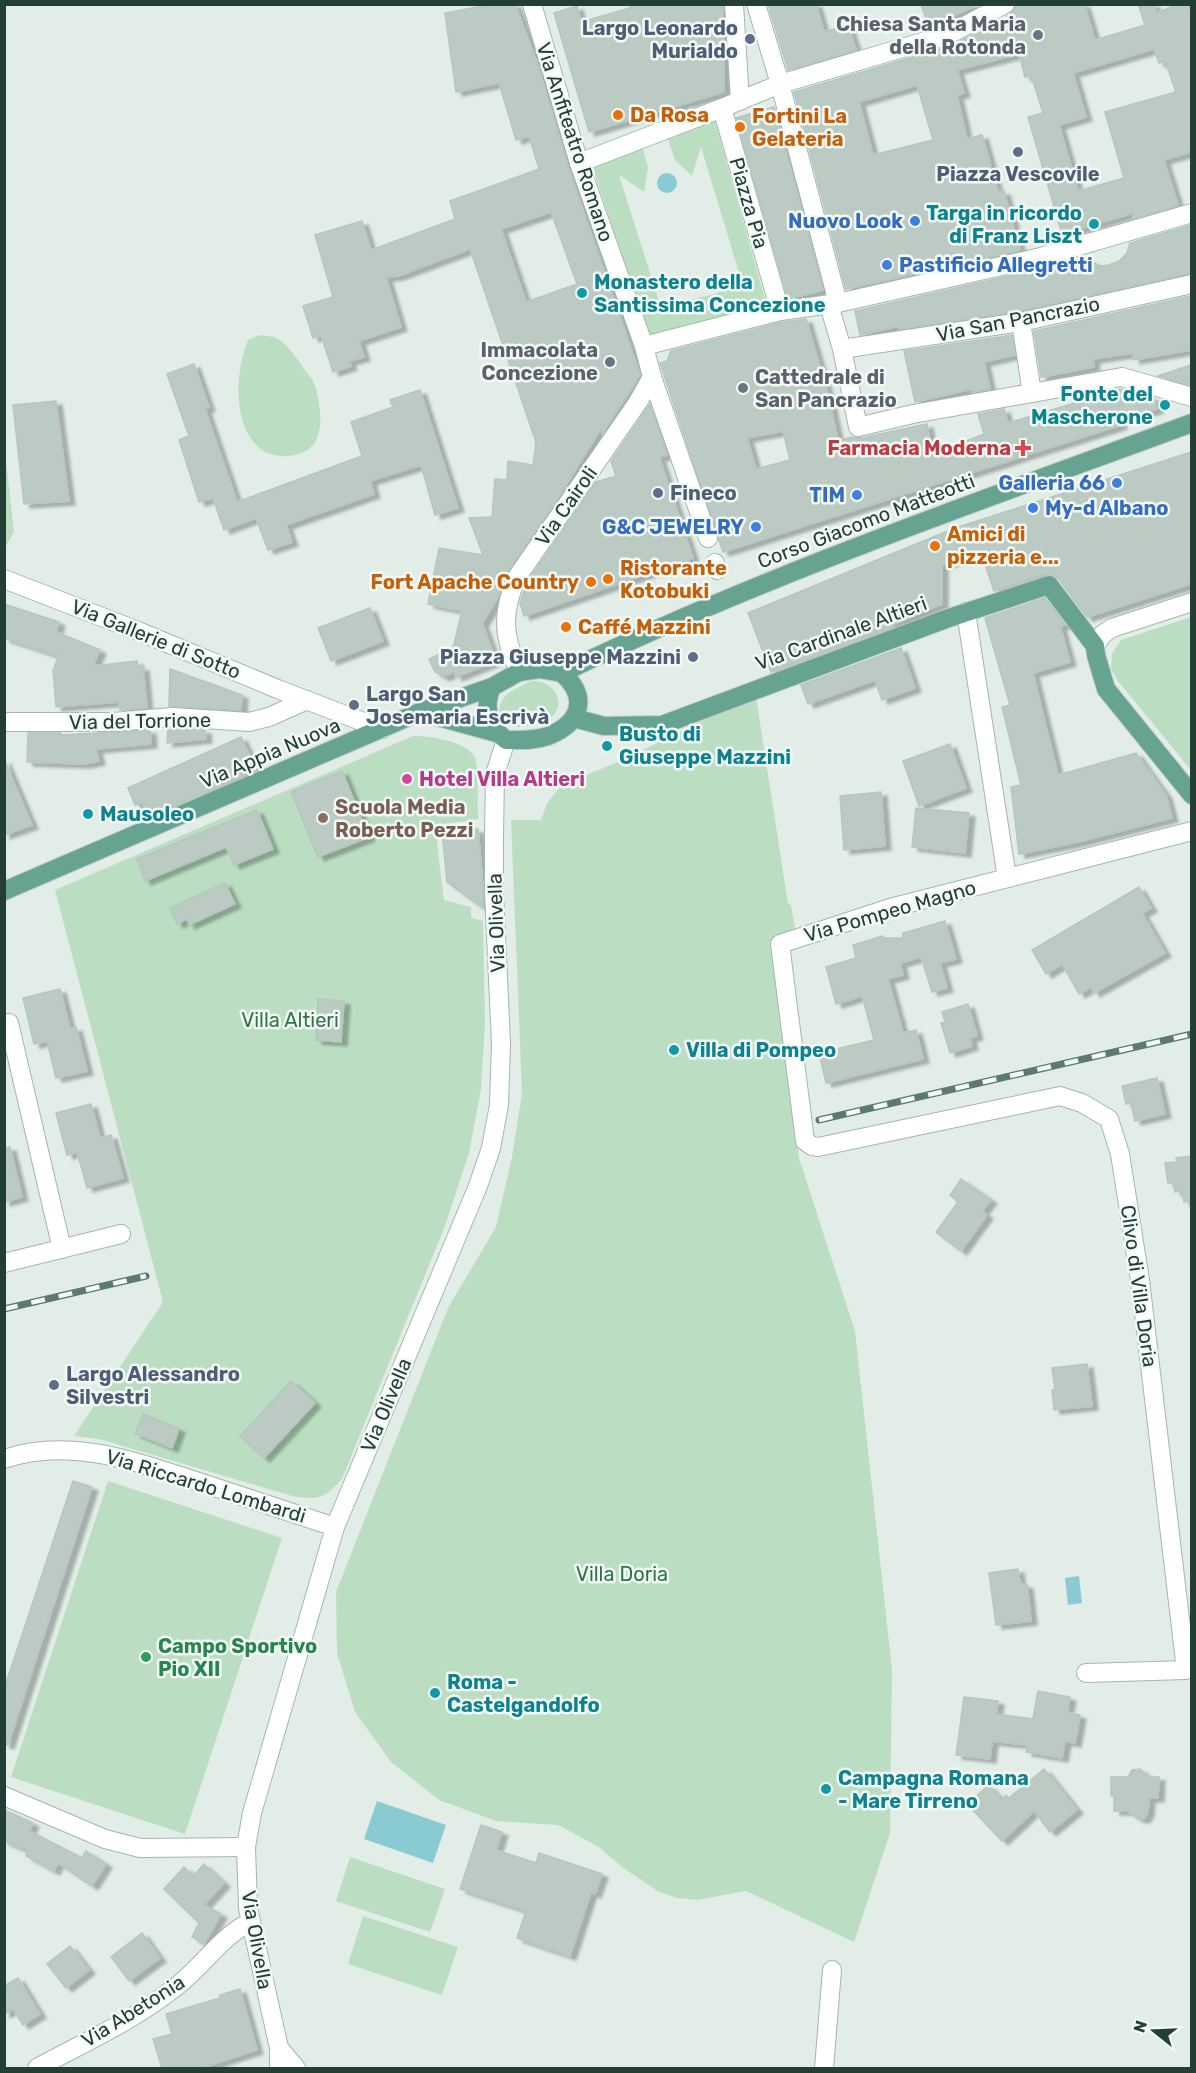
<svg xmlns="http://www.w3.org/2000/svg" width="1196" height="2073" font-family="Rubik,sans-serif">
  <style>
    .green { fill: #bbdec3 }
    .water { fill: #8acad2 }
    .building { fill: #bbcbc3; stroke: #b5c7be; stroke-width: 1.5; fill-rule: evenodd; filter: url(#shadow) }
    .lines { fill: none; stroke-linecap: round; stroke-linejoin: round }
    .street-casing { stroke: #a5b5af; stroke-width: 20 }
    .secondary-casing { stroke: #a1b9af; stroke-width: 20 }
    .primary-casing { stroke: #c1c9c6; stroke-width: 20 }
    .street { stroke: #fff; stroke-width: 18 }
    .secondary { stroke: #fff; stroke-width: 18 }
    .primary { stroke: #66a391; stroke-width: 18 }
    .rail-casing { stroke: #5c7a71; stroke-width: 7 }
    .rail { stroke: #f3f9f6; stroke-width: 4.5; stroke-dasharray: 14; stroke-linecap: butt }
    .worship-dot { fill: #6b7280; stroke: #f3f9f6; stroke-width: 2 }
    .service-dot { fill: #5c6f8a; stroke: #f3f9f6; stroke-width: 2 }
    .food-dot { fill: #e8710a; stroke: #f3f9f6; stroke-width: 2 }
    .shop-dot { fill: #3f7fe0; stroke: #f3f9f6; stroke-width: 2 }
    .culture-dot { fill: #0f9aa8; stroke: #f3f9f6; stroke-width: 2 }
    .health-dot { fill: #e0444e; stroke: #f3f9f6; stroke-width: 2 }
    .hotel-dot { fill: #d1479c; stroke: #f3f9f6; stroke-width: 2 }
    .education-dot { fill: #8d6e63; stroke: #f3f9f6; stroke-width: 2 }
    .leisure-dot { fill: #2e9e5b; stroke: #f3f9f6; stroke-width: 2 }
    .labels { text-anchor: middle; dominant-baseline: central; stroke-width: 5; stroke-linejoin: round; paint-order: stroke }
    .worship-label { font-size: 20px; font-weight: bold; fill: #5b616d; stroke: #f3f9f6; text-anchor: end }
    .service-label { font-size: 20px; font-weight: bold; fill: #4e5e75; stroke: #f3f9f6; text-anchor: start }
    .food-label { font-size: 20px; font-weight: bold; fill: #c56008; stroke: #f3f9f6; text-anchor: start }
    .street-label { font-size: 20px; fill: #223e35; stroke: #f3f9f6 }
    .culture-label { font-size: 20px; font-weight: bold; fill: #0d838f; stroke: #f3f9f6; text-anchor: start }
    .shop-label { font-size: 20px; font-weight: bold; fill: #366cbe; stroke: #f3f9f6; text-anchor: end }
    .health-label { font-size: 20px; font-weight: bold; fill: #be3a42; stroke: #f3f9f6; text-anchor: end }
    .hotel-label { font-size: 20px; font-weight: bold; fill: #b23c85; stroke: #f3f9f6; text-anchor: start }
    .education-label { font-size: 20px; font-weight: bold; fill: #785e54; stroke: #f3f9f6; text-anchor: start }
    .park-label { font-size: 20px; fill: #2b7645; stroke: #f3f9f6 }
    .leisure-label { font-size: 20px; font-weight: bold; fill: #27864d; stroke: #f3f9f6; text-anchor: start }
  </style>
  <defs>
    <filter id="shadow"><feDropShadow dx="6" dy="4" stdDeviation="1.5" flood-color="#0004"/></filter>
  </defs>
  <rect width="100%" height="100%" fill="#e2ede8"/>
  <g class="green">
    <polygon points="714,117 766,303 649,337 592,166 642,146 648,167 644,192 619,175 661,308 743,286 701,147 692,176 675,160 667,137"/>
    <path d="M260,335c4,1 10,1 14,2 14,6 25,25 34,37 9,10 11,26 12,39 1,10 0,26 -9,34 -13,13 -43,12 -55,-2 -24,-26 -20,-75 -8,-105z"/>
    <polygon points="4,443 14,532 5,548 4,548"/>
    <polygon points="1191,617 1192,617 1191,770 1118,681 1111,669 1112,654 1121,640"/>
    <path d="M531,681c23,-2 39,24 17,39 -7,5 -19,6 -28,7 -15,1 -27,-14 -17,-28 5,-8 19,-13 28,-18z"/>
    <polygon points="756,697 788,904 791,905 796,935 773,942 799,1158 855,1331 892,1670 890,1833 854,1942 746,1891 697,1900 678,1898 659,1892 622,1867 599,1847 558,1825 496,1821 439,1800 391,1762 355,1712 337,1653 336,1592 448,1308 496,1227 512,1157 522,1093 511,820 541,820 547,803 562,785 618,762 716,714"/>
    <path d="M413,736c16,0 59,5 63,25 3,17 1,40 2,58l-43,7 9,74 27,7v11l12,3 2,102 -4,66 -12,64 -24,73 -103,253c-18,20 -24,21 -50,17l-193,-57 -25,-3 89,-134 -108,-412z"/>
    <polygon points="108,1481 282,1538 185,1834 11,1777"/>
    <polygon points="350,1857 445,1889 430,1932 336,1901"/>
    <polygon points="363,1916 458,1947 442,1995 348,1964"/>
  </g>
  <g class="water">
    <circle cx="667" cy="183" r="10"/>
    <polygon points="1079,1576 1082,1603 1068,1605 1065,1578"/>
    <polygon points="377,1801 446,1825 433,1863 364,1839"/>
  </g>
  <g class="building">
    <path d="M493,4h22l24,65 29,98 72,208 -38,59 -1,-6 -40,65 -54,80 -8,23 -17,27 14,38 -40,16 -2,-6 -10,6 -9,-5 -6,-13 24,-11 9,-37 -34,-7 11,-56 44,7 -14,-37 23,-1 3,-38 12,1 1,-19 25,4 3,-23 -66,-193 -72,27 -12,1 15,50 -42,14 5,16 -15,4 2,5 -18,6 -12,-37 -8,3 -10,-32 30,-9 -18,-62 47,-14 9,29 84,-31 -5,-18 89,-32 -10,-33 -13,4 -17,-57 -43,9 -11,-79zM551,212l26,72 -51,18 -25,-73z"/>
    <polygon points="629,4 723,4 724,92 589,132 554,13 577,6 581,22 630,8"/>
    <polygon points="768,4 816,4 824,32 848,25 856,50 788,70"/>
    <polygon points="921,4 978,4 929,28"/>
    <path d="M1016,4h68l11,36 50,-15 -7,-21h16l2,9 23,-9h10l2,6v142l-27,8 14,45 -45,14v-6l-71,21 -34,-117 15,-4 -12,-38 -6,2 -6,-23 -62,16 7,23 -7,2 10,44 15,-4 16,57 6,-1 16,59 -174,39 -52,-197 159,-47 21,-11 36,-10 -3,-8 7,-6zM1154,49l5,14 6,-2 11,31 -71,20 19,66 -46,13 -19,-66 27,-8 -13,-44zM917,85l16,55 -60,15 -14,-53z"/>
    <polygon points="774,107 823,290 788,299 736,118"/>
    <polygon points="1191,225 1191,273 1019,311 899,329 898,326 860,335 855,311 1043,268 1082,257 1100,266 1109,265 1119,261 1127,253 1130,243"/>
    <polygon points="1191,296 1191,350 1134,360 1133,353 1093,359 1094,367 1041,377 1034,331"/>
    <path d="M806,319l22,75 10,46 15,-3 8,1 66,-14 5,31 52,-21 -6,-20 26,-5 4,14 113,-34 33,9 3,11 -38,12 2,4 -398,127 -63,-189 7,-2 4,-10 111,-29zM783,431l7,29 -34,9 -9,-31z"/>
    <polygon points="1012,335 1015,355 984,362 990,389 972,392 971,389 915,402 904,351"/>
    <polygon points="194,364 209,407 205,409 237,502 362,456 351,422 393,407 390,400 420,390 458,508 435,515 421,465 370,481 374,494 286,525 292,542 268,550 256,518 224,530 213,498 199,502 179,440 189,436 167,374"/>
    <polygon points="1191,365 1191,385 1158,376"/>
    <polygon points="56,401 69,501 24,504 13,405"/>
    <polygon points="650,404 667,455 659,457 693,558 524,616 520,603 527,582 596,482 616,476 611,461"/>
    <polygon points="1191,452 1191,584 1087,617 1058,578 1052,574 1045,574 994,591 981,552 942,565 942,604 893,624 894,627 771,672 748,613 955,528"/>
    <polygon points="1045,598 1065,625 1060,626 1070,662 1033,673 1058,775 1136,753 1166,795 1172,818 1074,843 1019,854 1011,787 1021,785 1002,707 1010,705 985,618"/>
    <polygon points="4,604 59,622 56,632 100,650 93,666 137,661 138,667 143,667 147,708 120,710 119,702 56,707 53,670 59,656 4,638"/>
    <polygon points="370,608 383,641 331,661 318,628"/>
    <polygon points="901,648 915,688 882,700 875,680 808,704 801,685"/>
    <polygon points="170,669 242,695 241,710 169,706"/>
    <polygon points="168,729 205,730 206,739 167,743"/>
    <polygon points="150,730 151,744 96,749 99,761 84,764 27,762 28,733 61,733 61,735"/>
    <polygon points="241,737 256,770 148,817 142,802 135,805 128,788"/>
    <polygon points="950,744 966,788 919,806 903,761"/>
    <polygon points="4,759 32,825 4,835"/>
    <polygon points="342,771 369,837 318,857 291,792"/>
    <polygon points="881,792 885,846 844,850 840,796"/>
    <polygon points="916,808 969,813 965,853 912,847"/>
    <polygon points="257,810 273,849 234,865 226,847 145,881 137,859"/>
    <polygon points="478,829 483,888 483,908 447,882 442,832"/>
    <polygon points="225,883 235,904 189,925 187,919 177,924 170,908"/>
    <polygon points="1139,887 1151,908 1142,913 1165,953 1094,993 1091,987 1079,994 1062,964 1046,974 1032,950"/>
    <polygon points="945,921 956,959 940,963 947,988 932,992 921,957 900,963 903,975 888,979 903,1033 916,1030 923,1059 826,1083 819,1053 874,1040 862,996 836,1004 826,967 856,958 853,945 883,936 884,938 902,938 903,933"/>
    <polygon points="60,989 70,1029 76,1027 87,1071 56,1078 47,1041 34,1044 23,998"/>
    <polygon points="318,999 344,1001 341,1042 316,1040"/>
    <polygon points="968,1004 977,1036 970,1038 972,1046 950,1053 941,1023 945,1022 942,1012"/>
    <polygon points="1157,1078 1165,1114 1135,1121 1131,1103 1126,1104 1122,1086"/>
    <polygon points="91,1104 100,1138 111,1135 123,1178 87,1188 77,1152 67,1155 56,1113"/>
    <polygon points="10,1147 22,1197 4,1202 4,1148"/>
    <polygon points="1191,1156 1191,1201 1184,1202 1182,1191 1175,1192 1174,1183 1168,1183 1165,1163 1177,1162 1176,1158"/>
    <polygon points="961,1179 991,1200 982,1211 987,1215 961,1251 936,1232 958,1202 950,1195"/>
    <polygon points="1087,1364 1092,1406 1054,1410 1052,1390 1055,1390 1052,1368"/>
    <polygon points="291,1381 315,1403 264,1458 240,1436"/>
    <polygon points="143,1414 179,1429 172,1448 135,1433"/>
    <polygon points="73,1481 92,1487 8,1745 4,1744 4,1689"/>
    <polygon points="1018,1569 1020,1583 1027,1585 1031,1621 996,1625 989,1573"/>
    <polygon points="1038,1691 1070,1697 1067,1712 1080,1715 1075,1743 1065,1741 1062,1758 1026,1752 1028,1745 992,1741 990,1759 956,1755 964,1697 998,1701 996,1714 1033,1719"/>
    <polygon points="1044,1769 1077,1810 1050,1832 1034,1811 1002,1841 970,1807 979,1798 977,1796 988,1785 1002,1800 1006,1795 1009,1798"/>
    <polygon points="1140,1769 1149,1777 1159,1777 1158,1798 1149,1798 1148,1812 1144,1819 1137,1818 1128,1811 1114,1811 1114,1796 1111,1796 1111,1777 1128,1777 1132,1770"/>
    <polygon points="4,1810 33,1823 29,1831 82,1858 86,1851 106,1864 92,1886 58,1863 54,1871 26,1856 28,1851 4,1841"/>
    <polygon points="481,1825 502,1832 496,1850 536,1863 539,1853 602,1874 595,1894 591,1892 570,1956 517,1938 526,1911 460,1889"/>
    <polygon points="204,1864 224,1883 204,1905 221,1914 204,1944 192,1937 199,1923 164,1889 184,1867 193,1876"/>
    <polygon points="142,1933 160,1958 129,1981 111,1957"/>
    <polygon points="70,1946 89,1970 66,1988 47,1964"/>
    <polygon points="18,1978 40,2014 23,2025 13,2009 4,2014 4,1986"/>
    <polygon points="240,1989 257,2050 202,2068 162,2068 153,2039 172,2034 166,2014 220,1998 220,1995"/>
  </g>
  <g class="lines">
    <g class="street-casing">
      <g id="street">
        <polyline points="532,4 579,163"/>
        <polyline points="734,4 740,101"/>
        <polyline points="756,4 780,84 838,303"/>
        <polyline points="722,108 780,84 950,34 1005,4"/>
        <polyline points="829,305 842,349 858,427 913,414 1122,377 1192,397"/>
        <polyline points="1021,322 1032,393"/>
        <polyline points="842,349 1021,322 1192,284"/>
        <polyline points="652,377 708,538"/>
        <polyline points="715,563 717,570"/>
        <polyline points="966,612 1007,878"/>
        <polyline points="1095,646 1103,634 1112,628 1192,602"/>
        <polyline points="4,722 113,722 173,717 249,722 269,717 307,700"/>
        <polyline points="9,1023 62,1249"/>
        <polyline points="4,1263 121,1234"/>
        <path d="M4,1459c69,-23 135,4 201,25 43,14 87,29 130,43"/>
        <polyline points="1086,1673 1186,1670 1140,1280 1120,1154 1109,1119 1082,1103 1060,1096 818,1147 812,1146 805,1141 780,944 890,908 1192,831"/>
        <polyline points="4,1796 105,1839 140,1848 246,1847"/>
        <polyline points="279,2048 296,2068"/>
        <path d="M37,2068c46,-25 94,-46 136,-79 28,-20 46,-51 77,-67"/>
        <polyline points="824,2068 832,1970"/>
      </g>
    </g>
    <g class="secondary-casing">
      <g id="secondary">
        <polyline points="644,346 780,311 838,303 1041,257 1192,213"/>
        <polyline points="4,579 138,631 280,690 382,729"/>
        <path d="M519,672c-16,-36 -18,-58 -2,-95l121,-175 14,-25 -8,-31 -65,-183 143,-55 58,203"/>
        <polyline points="279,2068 279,2048 248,1908 246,1847 252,1813 335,1527 478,1186 491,1148 499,1105 501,1043 494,892 494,836 495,774 506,740"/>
      </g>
    </g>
    <g class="primary-casing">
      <g id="primary">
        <path d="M562,673c203,-98 418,-172 630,-250"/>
        <polyline points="420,712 497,733"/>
        <polyline points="574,718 604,726 662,725 946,619 1049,585 1095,646 1096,655 1106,689 1192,795"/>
        <path d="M4,891l416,-179 72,-25 27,-15 20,-3 23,4c27,24 19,50 -14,63 -14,5 -28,4 -42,4 -18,-14 -23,-33 -14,-53"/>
      </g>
    </g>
    <use href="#street" class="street"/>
    <use href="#secondary" class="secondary"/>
    <use href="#primary" class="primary"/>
    <g class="rail-casing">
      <g id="rail">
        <polyline points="819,1120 1192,1034"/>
        <polyline points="4,1309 146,1276"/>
      </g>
    </g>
    <use href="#rail" class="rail"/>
  </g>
  <g class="worship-dot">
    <circle cx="1038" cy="35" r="6"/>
    <circle cx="610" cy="362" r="6"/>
    <circle cx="743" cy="388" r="6"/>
  </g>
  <g class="service-dot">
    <circle cx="750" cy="39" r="6"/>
    <circle cx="1018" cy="152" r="6"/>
    <circle cx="658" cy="493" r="6"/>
    <circle cx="693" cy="657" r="6"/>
    <circle cx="354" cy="705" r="6"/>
    <circle cx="54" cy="1385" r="6"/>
  </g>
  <g class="food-dot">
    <circle cx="618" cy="115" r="6"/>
    <circle cx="740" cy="127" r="6"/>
    <circle cx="935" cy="546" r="6"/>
    <circle cx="608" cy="579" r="6"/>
    <circle cx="591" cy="582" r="6"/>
    <circle cx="566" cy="627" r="6"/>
  </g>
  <g class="shop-dot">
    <circle cx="915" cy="221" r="6"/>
    <circle cx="887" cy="265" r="6"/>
    <circle cx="1117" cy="483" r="6"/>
    <circle cx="857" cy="495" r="6"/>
    <circle cx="1033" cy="508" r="6"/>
    <circle cx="756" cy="527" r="6"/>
  </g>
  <g class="culture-dot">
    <circle cx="1094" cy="224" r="6"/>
    <circle cx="582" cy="293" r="6"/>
    <circle cx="1165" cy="405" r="6"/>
    <circle cx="607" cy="746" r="6"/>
    <circle cx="88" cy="814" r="6"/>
    <circle cx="674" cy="1050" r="6"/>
    <circle cx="435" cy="1693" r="6"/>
    <circle cx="826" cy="1789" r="6"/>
  </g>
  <path class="health-dot" d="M1020 439h6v6h6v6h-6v6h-6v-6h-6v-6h6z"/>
  <circle class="hotel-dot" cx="407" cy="779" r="6"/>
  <circle class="education-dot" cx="323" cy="818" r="6"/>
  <circle class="leisure-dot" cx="146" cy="1657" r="6"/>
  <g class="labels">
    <g class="worship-label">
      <text x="1026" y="24">Chiesa Santa Maria<tspan x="1026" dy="23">della Rotonda</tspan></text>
      <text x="598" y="350">Immacolata<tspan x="598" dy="23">Concezione</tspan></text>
      <text x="755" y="377" text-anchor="start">Cattedrale di<tspan x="755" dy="23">San Pancrazio</tspan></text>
    </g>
    <g class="service-label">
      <text x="738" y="28" text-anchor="end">Largo Leonardo<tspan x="738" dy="23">Murialdo</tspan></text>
      <text x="1018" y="174" text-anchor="middle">Piazza Vescovile</text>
      <text x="670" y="493">Fineco</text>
      <text x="681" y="657" text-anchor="end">Piazza Giuseppe Mazzini</text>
      <text x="366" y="694">Largo San<tspan x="366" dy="23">Josemaria Escrivà</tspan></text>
      <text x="66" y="1374">Largo Alessandro<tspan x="66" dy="23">Silvestri</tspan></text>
    </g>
    <g class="food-label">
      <text x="630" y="115">Da Rosa</text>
      <text x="752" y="116">Fortini La<tspan x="752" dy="23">Gelateria</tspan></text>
      <text x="947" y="534">Amici di<tspan x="947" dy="23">pizzeria e...</tspan></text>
      <text x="620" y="568">Ristorante<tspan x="620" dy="23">Kotobuki</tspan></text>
      <text x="579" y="582" text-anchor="end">Fort Apache Country</text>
      <text x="578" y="627">Caffé Mazzini</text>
    </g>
    <g class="street-label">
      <text transform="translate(575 142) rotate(72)">Via Anfiteatro Romano</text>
      <text transform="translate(749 203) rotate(74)">Piazza Pia</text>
      <text transform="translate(1018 319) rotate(-11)">Via San Pancrazio</text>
      <text transform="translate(566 506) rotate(-55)">Via Cairoli</text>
      <text transform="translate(866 521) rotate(-21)">Corso Giacomo Matteotti</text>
      <text transform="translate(841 633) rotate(-20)">Via Cardinale Altieri</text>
      <text transform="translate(156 639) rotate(22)">Via Gallerie di Sotto</text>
      <text transform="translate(140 721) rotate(-1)">Via del Torrione</text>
      <text transform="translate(270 753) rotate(-23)">Via Appia Nuova</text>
      <text transform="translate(890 911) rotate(-16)">Via Pompeo Magno</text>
      <text transform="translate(496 923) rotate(-92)">Via Olivella</text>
      <text transform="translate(1139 1286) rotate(82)">Clivo di Villa Doria</text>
      <text transform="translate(386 1405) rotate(-67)">Via Olivella</text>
      <text transform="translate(206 1486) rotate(17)">Via Riccardo Lombardi</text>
      <text transform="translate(257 1940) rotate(80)">Via Olivella</text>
      <text transform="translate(133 2011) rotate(-32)">Via Abetonia</text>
    </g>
    <g class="culture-label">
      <text x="1082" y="213" text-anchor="end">Targa in ricordo<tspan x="1082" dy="23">di Franz Liszt</tspan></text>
      <text x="594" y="282">Monastero della<tspan x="594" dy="23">Santissima Concezione</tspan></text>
      <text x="1153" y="394" text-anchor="end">Fonte del<tspan x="1153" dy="23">Mascherone</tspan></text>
      <text x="619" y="734">Busto di<tspan x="619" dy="23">Giuseppe Mazzini</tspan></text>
      <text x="100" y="814">Mausoleo</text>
      <text x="686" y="1050">Villa di Pompeo</text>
      <text x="447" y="1682">Roma -<tspan x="447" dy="23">Castelgandolfo</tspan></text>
      <text x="838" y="1778">Campagna Romana<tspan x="838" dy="23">- Mare Tirreno</tspan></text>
    </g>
    <g class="shop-label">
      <text x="903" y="221">Nuovo Look</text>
      <text x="899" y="265" text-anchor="start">Pastificio Allegretti</text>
      <text x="1105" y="483">Galleria 66</text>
      <text x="845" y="495">TIM</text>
      <text x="1045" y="508" text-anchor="start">My-d Albano</text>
      <text x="744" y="527">G&amp;C JEWELRY</text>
    </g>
    <g class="health-label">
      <text x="1011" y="448">Farmacia Moderna</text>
    </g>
    <g class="hotel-label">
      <text x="419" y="779">Hotel Villa Altieri</text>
    </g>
    <g class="education-label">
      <text x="335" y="807">Scuola Media<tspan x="335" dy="23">Roberto Pezzi</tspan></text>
    </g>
    <g class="park-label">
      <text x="290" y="1020">Villa Altieri</text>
      <text x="622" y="1574">Villa Doria</text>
    </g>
    <g class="leisure-label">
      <text x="158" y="1646">Campo Sportivo<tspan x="158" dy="23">Pio XII</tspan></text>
    </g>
  </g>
  <rect width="1196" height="2073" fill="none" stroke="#223e35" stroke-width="12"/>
  <g transform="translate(1154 2031) rotate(288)" stroke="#f3f9f6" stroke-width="4.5" paint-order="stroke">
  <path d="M0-4.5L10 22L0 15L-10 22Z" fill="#223e35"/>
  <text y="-9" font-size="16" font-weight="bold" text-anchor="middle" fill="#223e35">N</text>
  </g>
</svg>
